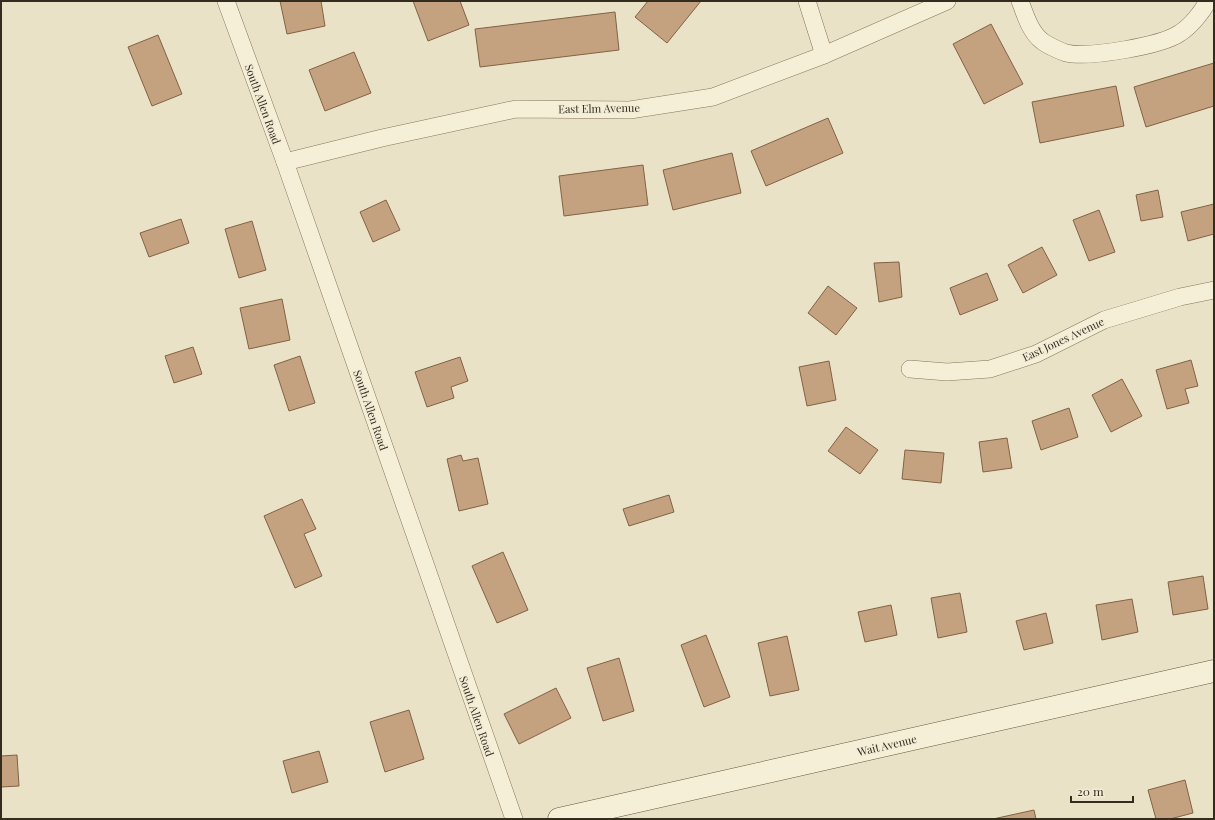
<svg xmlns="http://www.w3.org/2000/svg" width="1215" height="820" font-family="'Playfair Display',serif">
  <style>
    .building { fill: #c5a27f; stroke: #816245 }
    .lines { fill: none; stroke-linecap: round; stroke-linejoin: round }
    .minor-casing { stroke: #84755d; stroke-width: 18 }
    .secondary-casing { stroke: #665640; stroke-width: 23 }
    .minor { stroke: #f6efd8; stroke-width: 17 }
    .secondary { stroke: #f6efd8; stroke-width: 22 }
    .labels { text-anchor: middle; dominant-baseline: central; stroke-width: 3; stroke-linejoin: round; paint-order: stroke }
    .street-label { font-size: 11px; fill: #352c20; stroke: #f2ecd5 }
  </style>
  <rect width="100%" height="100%" fill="#eae2c6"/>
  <g class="building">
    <polygon points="280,1 321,1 325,26 287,34"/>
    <polygon points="413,1 460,1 469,25 428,41"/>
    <polygon points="648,1 701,1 667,43 635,17"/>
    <polygon points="615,12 619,50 480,67 475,29"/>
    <polygon points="991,24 1023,84 984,104 953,44"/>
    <polygon points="158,35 182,94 152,106 128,47"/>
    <polygon points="354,52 371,93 325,111 309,70"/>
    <polygon points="1214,63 1214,106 1146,127 1134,87"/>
    <polygon points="1116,86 1124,126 1040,143 1032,102"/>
    <polygon points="828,118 843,153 766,186 751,151"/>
    <polygon points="732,153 741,193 673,210 663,170"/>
    <polygon points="643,165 648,205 564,216 559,176"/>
    <polygon points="1158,190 1163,217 1141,221 1136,195"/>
    <polygon points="386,200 400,230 373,242 360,212"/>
    <polygon points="1214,204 1214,234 1188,241 1181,212"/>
    <polygon points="1099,210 1115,252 1089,261 1073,220"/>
    <polygon points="181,219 189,243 149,257 140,233"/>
    <polygon points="252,221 266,270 239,278 225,229"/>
    <polygon points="1042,247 1057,275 1023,293 1008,265"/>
    <polygon points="899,262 902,297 879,302 874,263"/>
    <polygon points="987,273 998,300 960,315 950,288"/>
    <polygon points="828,286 857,308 836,335 808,313"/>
    <polygon points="282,299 290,340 249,349 240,308"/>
    <polygon points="193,347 202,374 174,383 165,356"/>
    <polygon points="300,356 315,403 289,411 274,365"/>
    <polygon points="460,357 468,381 451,387 454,398 427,407 415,372"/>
    <polygon points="1191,360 1198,386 1185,389 1189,403 1167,409 1156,370"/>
    <polygon points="829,361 836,400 807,406 799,367"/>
    <polygon points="1122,379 1142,416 1111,432 1092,395"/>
    <polygon points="1069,408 1078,437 1041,450 1032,421"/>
    <polygon points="846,427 878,450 860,474 828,451"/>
    <polygon points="1007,438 1012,468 983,472 979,442"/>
    <polygon points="905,450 944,453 941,483 902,479"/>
    <polygon points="461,455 463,461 478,458 488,504 459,511 447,459"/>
    <polygon points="669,495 674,512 629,526 623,509"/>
    <polygon points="302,499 316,529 304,534 322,576 295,588 264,516"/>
    <polygon points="503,552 528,610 497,623 472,566"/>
    <polygon points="1203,576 1208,609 1173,615 1168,582"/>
    <polygon points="960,593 967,632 938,638 931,598"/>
    <polygon points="1132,599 1138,632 1102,640 1096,605"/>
    <polygon points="891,605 897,635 865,642 858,612"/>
    <polygon points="1046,613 1053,643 1024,650 1016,621"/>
    <polygon points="706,635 730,697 704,707 681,645"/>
    <polygon points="787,636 799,690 770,696 758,643"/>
    <polygon points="619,658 634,711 603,721 587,668"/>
    <polygon points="556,688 571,718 519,744 504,714"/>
    <polygon points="409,710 424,759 385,772 370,722"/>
    <polygon points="319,751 328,782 292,793 283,761"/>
    <polygon points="17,755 19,786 1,787 1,756"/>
    <polygon points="1185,780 1193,813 1170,819 1156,819 1148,790"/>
    <polygon points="1034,810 1036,819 993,819"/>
  </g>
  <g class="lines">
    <g class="minor-casing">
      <g id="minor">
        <polyline points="226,1 285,162 514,819"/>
        <polyline points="807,1 824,55"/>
        <path d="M1020,1c5,13 10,31 22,40 5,4 18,10 24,12 23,5 95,-7 114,-20 11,-7 22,-21 28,-32"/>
        <polyline points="285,162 382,138 516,109 630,110 713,97 824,55 947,1"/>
        <polyline points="910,369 947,372 990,369 1036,354 1104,320 1180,297 1214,290"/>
      </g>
    </g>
    <g class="secondary-casing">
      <polyline id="secondary" points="559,819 1214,671"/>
    </g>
    <use href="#minor" class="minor"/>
    <use href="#secondary" class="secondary"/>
  </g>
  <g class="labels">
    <g class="street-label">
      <text transform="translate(263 104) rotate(70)">South Allen Road</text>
      <text transform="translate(599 108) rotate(-1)">East Elm Avenue</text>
      <text transform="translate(1063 339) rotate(-25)">East Jones Avenue</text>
      <text transform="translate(371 410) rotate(71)">South Allen Road</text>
      <text transform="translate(477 716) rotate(71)">South Allen Road</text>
      <text transform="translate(887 745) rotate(-13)">Wait Avenue</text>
    </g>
  </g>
  <rect width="1215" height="820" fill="none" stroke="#352c20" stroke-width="4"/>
  <path d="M1071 796v6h62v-6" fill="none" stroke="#352c20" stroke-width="2"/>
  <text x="1077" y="796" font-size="12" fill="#352c20" stroke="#f2ecd5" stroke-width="3" paint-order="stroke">20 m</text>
</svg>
